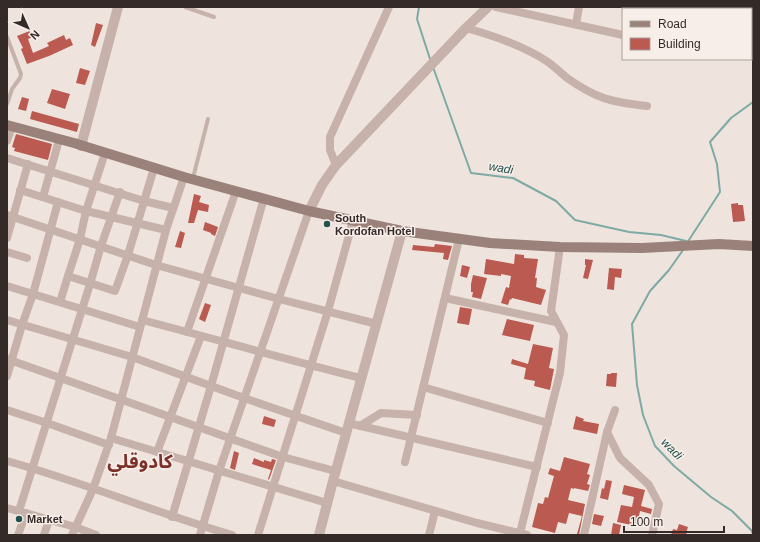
<svg xmlns="http://www.w3.org/2000/svg" width="760" height="542" font-family="Arial,'Noto Sans Arabic',sans-serif">
  <style>
    .lines { fill: none; stroke-linecap: round; stroke-linejoin: round }
    .stream { stroke: #7eaaa5; stroke-width: 2 }
    .building { fill: #ba5a50 }
    .service { stroke: #c6b2aa; stroke-width: 4 }
    .minor { stroke: #c6b2aa; stroke-width: 8 }
    .tertiary { stroke: #c6b2aa; stroke-width: 10 }
    .secondary { stroke: #9a827b; stroke-width: 10 }
    .poi-dot { fill: #22524e; stroke: #f8eee9; stroke-width: 1.5 }
    .labels { text-anchor: middle; dominant-baseline: central; stroke-width: 3; stroke-linejoin: round; paint-order: stroke }
    .poi-label { font-size: 11px; font-weight: bold; fill: #342b29; stroke: #f8eee9; text-anchor: start }
    .water-label { font-size: 12px; font-style: italic; fill: #22524e; stroke: #f8eee9 }
    .town-label { font-size: 19px; font-weight: bold; fill: #7b312a; stroke: #f8eee9 }
  </style>
  <rect width="100%" height="100%" fill="#efe4dd"/>
  <g class="lines">
    <g class="stream">
      <polyline points="419,7 417,19 430,59"/>
      <polyline points="433,67 471,173 513,178 556,201 575,220 629,232 661,235 686,241"/>
      <polyline points="687,243 720,192 717,164 710,142 731,118 753,102"/>
      <polyline points="683,250 669,270 650,291 632,324 637,385 643,415 655,446 674,466 711,497 732,511 752,531 753,535"/>
    </g>
  </g>
  <g class="building">
    <polygon points="96,23 103,25 95,47 91,45"/>
    <polygon points="32,30 35,36 28,39 33,53 49,46 47,43 64,35 66,40 70,38 73,45 49,56 27,64 21,49 23,48 17,36"/>
    <polygon points="80,68 90,71 85,85 76,83"/>
    <polygon points="52,89 70,94 65,109 47,103"/>
    <polygon points="22,97 29,99 26,111 18,109"/>
    <polygon points="32,111 79,124 77,132 30,119"/>
    <polygon points="16,134 52,144 48,160 14,151 15,148 12,147"/>
    <polygon points="194,194 201,196 199,202 209,205 208,212 198,210 194,223 188,223"/>
    <polygon points="738,203 738,205 743,205 745,221 733,222 731,204"/>
    <polygon points="205,222 218,227 215,236 211,234 211,233 203,230"/>
    <polygon points="180,231 185,233 181,248 175,247"/>
    <polygon points="435,244 452,246 448,260 443,259 444,253 412,250 413,245 434,247"/>
    <polygon points="515,254 524,255 524,258 538,259 535,278 537,278 536,287 546,290 541,305 512,298 511,300 510,299 508,305 501,303 506,287 509,288 511,276 501,274 501,276 484,274 486,259 514,264"/>
    <polygon points="585,259 593,260 588,279 583,278 586,265 585,265"/>
    <polygon points="462,265 470,267 467,278 460,276"/>
    <polygon points="609,268 622,269 621,278 615,277 614,290 607,289"/>
    <polygon points="473,275 487,278 481,299 472,297 473,292 471,292 471,284"/>
    <polygon points="205,303 211,305 205,322 199,319"/>
    <polygon points="460,307 472,309 469,325 457,323"/>
    <polygon points="507,319 534,325 530,341 502,335"/>
    <polygon points="533,344 553,348 549,368 554,369 550,390 534,386 535,381 524,379 526,368 511,364 512,359 528,364"/>
    <polygon points="611,373 617,373 616,387 606,386 607,374 611,374"/>
    <polygon points="264,416 276,420 274,427 262,424"/>
    <polygon points="576,416 584,419 583,421 599,424 597,434 573,429"/>
    <polygon points="234,451 239,453 235,470 230,468"/>
    <polygon points="564,457 590,464 587,474 590,475 587,484 590,485 588,491 574,488 574,489 571,488 568,500 585,504 579,535 577,534 582,516 569,513 566,524 558,522 555,533 532,527 538,503 543,504 545,497 548,498 554,476 548,474 550,468 560,471"/>
    <polygon points="254,458 264,462 264,460 271,462 272,459 276,460 269,480 268,479 271,470 252,464"/>
    <polygon points="606,480 612,481 608,500 600,498 602,488 604,489"/>
    <polygon points="624,485 645,490 641,506 652,509 651,514 640,511 637,526 617,522 621,505 632,507 634,497 622,494"/>
    <polygon points="594,514 604,516 601,526 592,524"/>
    <polygon points="613,523 621,525 619,535 611,535"/>
    <polygon points="679,524 688,527 686,533 688,535 671,535 673,529 677,530"/>
  </g>
  <g class="lines">
    <g class="service">
      <polyline points="185,7 214,17"/>
      <polyline points="7,37 21,74 20,78 12,89 7,104"/>
      <polyline points="193,178 208,119"/>
    </g>
    <g class="minor">
      <polyline points="496,7 623,35"/>
      <polyline points="635,9 635,7"/>
      <polyline points="736,9 737,7"/>
      <polyline points="576,24 579,7"/>
      <path d="M466,28c29,8 58,18 82,34 7,5 13,11 19,16 30,21 44,24 80,28"/>
      <polyline points="7,141 12,127"/>
      <polyline points="105,153 86,211 80,239 68,276 115,291 128,255 154,168"/>
      <polyline points="7,158 144,201 173,208"/>
      <polyline points="336,165 330,150 330,137 389,7"/>
      <polyline points="20,190 86,211 166,230"/>
      <polyline points="43,197 59,140"/>
      <polyline points="7,215 156,265 279,299 377,324"/>
      <polyline points="7,238 28,164"/>
      <polyline points="7,252 27,258"/>
      <polyline points="7,286 140,327"/>
      <polyline points="445,298 556,322"/>
      <polyline points="60,302 68,276"/>
      <polyline points="7,320 132,357 244,398 346,433"/>
      <path d="M142,320c73,19 146,40 219,58"/>
      <polyline points="187,332 236,191"/>
      <polyline points="7,359 283,457 335,471"/>
      <polyline points="7,376 22,325 33,294 58,202"/>
      <polyline points="423,387 548,423"/>
      <polyline points="7,410 47,423 109,445"/>
      <polyline points="348,423 537,467"/>
      <polyline points="360,426 381,413 417,415"/>
      <polyline points="607,432 620,458 649,485 659,504 652,535"/>
      <polyline points="111,438 327,503"/>
      <polyline points="157,452 201,336"/>
      <path d="M7,461c76,21 149,52 225,74"/>
      <polyline points="405,462 459,239"/>
      <polyline points="333,481 477,523 527,535"/>
      <polyline points="7,508 75,527 96,535"/>
      <polyline points="19,511 90,284 101,246 120,192"/>
      <polyline points="172,517 211,386 264,198"/>
      <polyline points="520,533 560,373 564,335 551,311 560,247"/>
      <polyline points="18,535 26,513"/>
      <polyline points="44,535 49,520"/>
      <polyline points="72,535 93,489 111,438 166,230 184,177"/>
      <polyline points="200,535 219,471 309,211"/>
      <polyline points="258,535 328,311 353,221"/>
      <polyline points="429,535 435,511"/>
      <polyline points="584,535 607,432 615,410"/>
    </g>
    <g class="tertiary">
      <polyline points="81,146 118,7"/>
      <polyline points="309,211 322,185 336,165 466,28 488,7"/>
      <polyline points="319,535 333,481 402,231"/>
    </g>
    <polyline class="secondary" points="7,125 74,143 184,177 309,211 402,231 490,243 560,247 642,248 719,244 753,246"/>
  </g>
  <g class="poi-dot">
    <circle cx="327" cy="224" r="4"/>
    <circle cx="19" cy="519" r="4"/>
  </g>
  <g class="labels">
    <g class="poi-label">
      <text x="335" y="218">South<tspan x="335" dy="13">Kordofan Hotel</tspan></text>
      <text x="27" y="519">Market</text>
    </g>
    <g class="water-label">
      <text transform="translate(501 168) rotate(9)">wadi</text>
      <text transform="translate(672 449) rotate(45)">wadi</text>
    </g>
    <g class="town-label">
      <text x="140" y="461">كادوقلي</text>
    </g>
  </g>
  <rect width="760" height="542" fill="none" stroke="#342b29" stroke-width="16"/>
  <rect x="622" y="8" width="130" height="52" fill="#f8eee9" stroke="#aaa09c"/>
  <rect x="630" y="21" width="20" height="6" fill="#9a827b" stroke="#aaa09c"/>
  <text x="658" y="28" font-size="12" fill="#342b29">Road</text>
  <rect x="630" y="38" width="20" height="12" fill="#ba5a50" stroke="#aaa09c"/>
  <text x="658" y="48" font-size="12" fill="#342b29">Building</text>
  <g transform="translate(28 28) rotate(135)" stroke="#f8eee9" stroke-width="3" paint-order="stroke">
  <path d="M0-3L7 15L0 10L-7 15Z" fill="#342b29"/>
  <text y="-6" font-size="11" font-weight="bold" text-anchor="middle" fill="#342b29">N</text>
  </g>
  <path d="M624 526v6h100v-6" fill="none" stroke="#342b29" stroke-width="2"/>
  <text x="630" y="526" font-size="12" fill="#342b29" stroke="#f8eee9" stroke-width="3" paint-order="stroke">100 m</text>
</svg>
